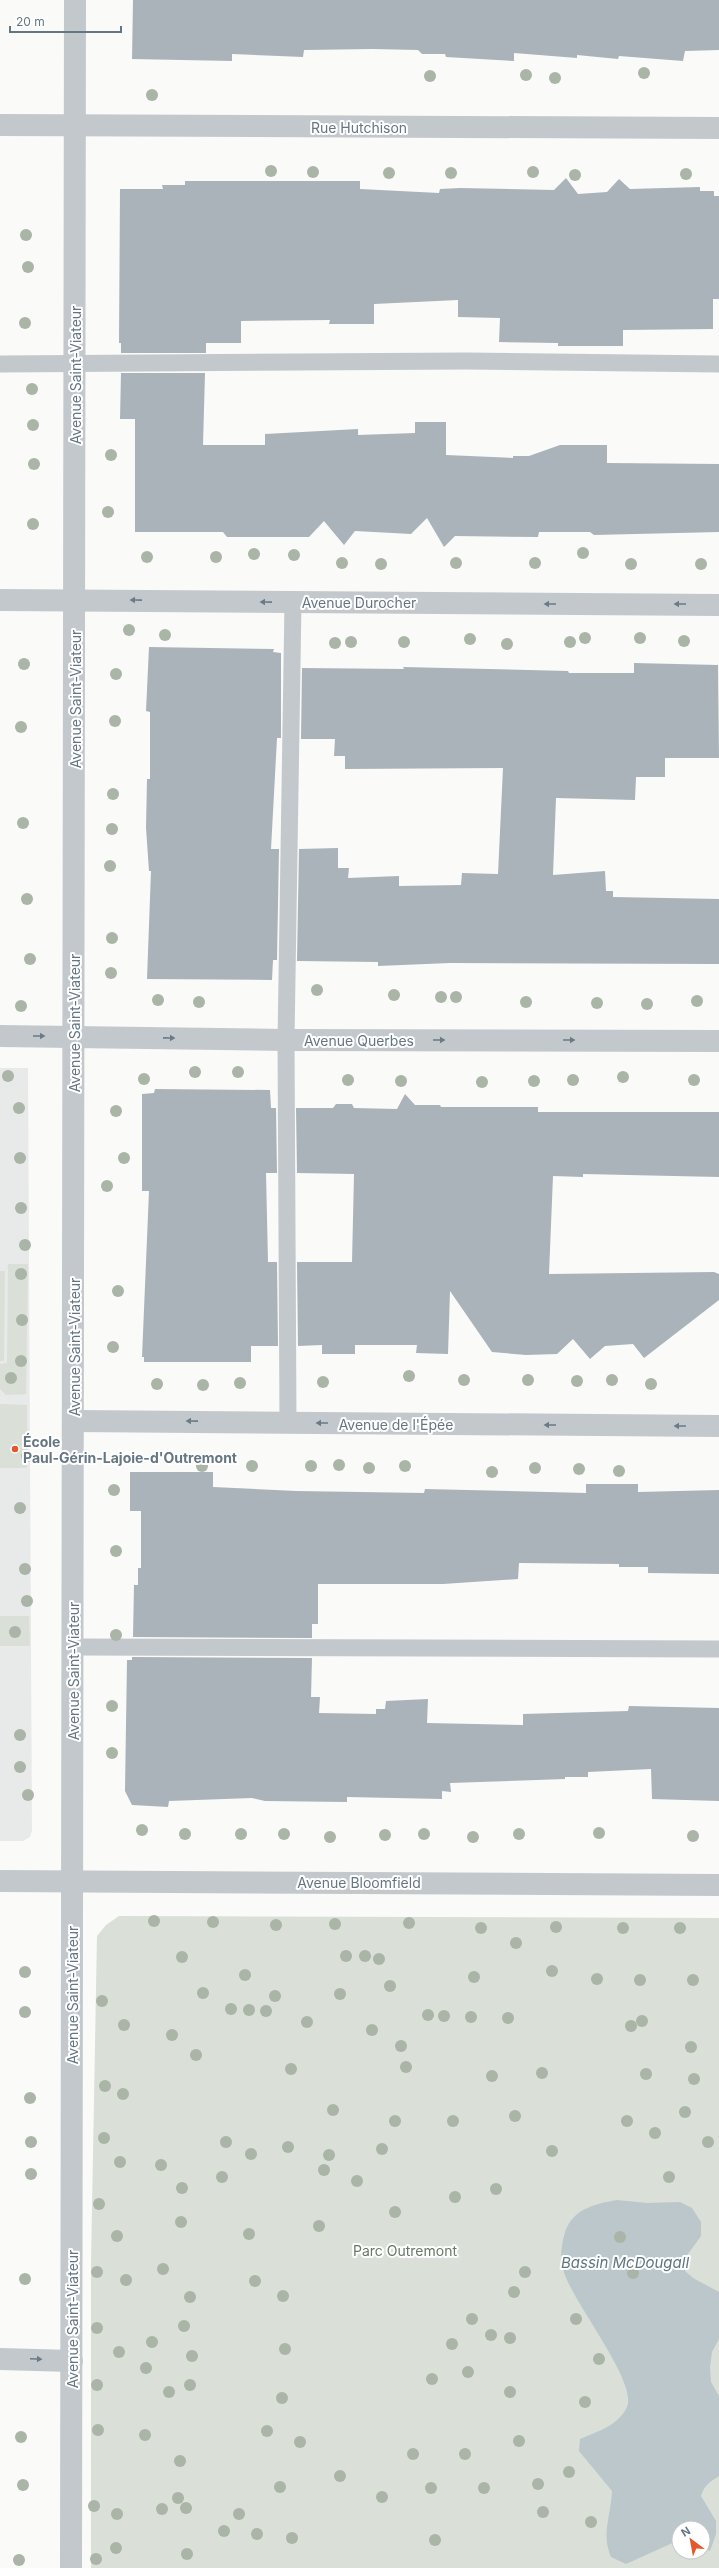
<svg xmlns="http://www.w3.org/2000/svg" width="719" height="2568" font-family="Inter,sans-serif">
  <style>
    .built { fill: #e8e9e9 }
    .green { fill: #dadfd7; fill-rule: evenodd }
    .water { fill: #bbc7cb }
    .building { fill: #aab3b9 }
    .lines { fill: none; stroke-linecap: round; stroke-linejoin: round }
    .lane { stroke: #c3c8cc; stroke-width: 17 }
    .street { stroke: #c3c8cc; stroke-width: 22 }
    .tree { fill: #aab4a7 }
    .oneway { fill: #6a7a87 }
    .poi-dot { fill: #e4572e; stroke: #fff; stroke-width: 1.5 }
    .labels { text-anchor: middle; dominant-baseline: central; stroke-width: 4; stroke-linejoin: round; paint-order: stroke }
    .street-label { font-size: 14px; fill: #657683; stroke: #fff }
    .poi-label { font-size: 14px; font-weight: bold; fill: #657683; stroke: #fff; text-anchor: start }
    .park-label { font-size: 14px; fill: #687a64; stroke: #fff }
    .water-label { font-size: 15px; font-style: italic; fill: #60757c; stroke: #fff }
  </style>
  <rect width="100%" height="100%" fill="#fafaf8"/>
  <polygon class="built" points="0,1068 28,1068 32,1831 30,1837 23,1841 0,1841"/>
  <g class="green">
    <polygon points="8,1264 28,1264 26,1394 6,1395 0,1389 0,1364 7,1363"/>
    <polygon points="0,1271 5,1271 4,1361 0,1361"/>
    <polygon points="0,1404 27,1405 27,1468 0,1468"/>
    <polygon points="0,1616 29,1616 30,1646 0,1646"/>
    <path d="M119,1916l600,2v650h-628v-304l6,-328 9,-11zM679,2528h24v24h-24z"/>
  </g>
  <path class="water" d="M617,2200l30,3 33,-1 12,6 9,14v14l-16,22v13l8,7 26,14v47l-7,13 -2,15 1,15 8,14v80c-9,6 -15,9 -18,20l15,25v13l-6,17 -7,-4v-19h-24v12l-53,24 -15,-7c-10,-23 0,-41 1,-66l-33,-40 1,-12c17,-7 39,-14 47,-32 11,-26 -56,-106 -64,-138 -3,-10 -2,-22 1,-33 6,-26 29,-32 53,-36z"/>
  <g class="building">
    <polygon points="133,0 719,0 719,50 685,51 683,61 619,56 618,59 577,55 577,58 514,53 514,61 446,57 445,54 422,54 418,50 373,49 304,50 303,57 232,54 232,61 132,59"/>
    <polygon points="566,178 578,194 607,192 619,179 630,189 700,187 700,191 714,191 714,196 719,196 719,299 713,299 713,329 623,330 623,346 558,346 558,343 499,342 500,318 458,317 458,300 374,304 374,324 329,324 330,320 241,321 241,343 206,343 206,353 121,353 121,343 119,343 120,189 163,189 162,185 185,185 185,181 360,181 360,189 439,193 440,189 460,188 554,190"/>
    <polygon points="121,373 205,373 203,445 265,445 265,434 358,429 358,435 415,433 415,422 446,422 446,455 513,458 513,456 529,456 560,445 607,445 607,463 719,464 719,532 594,535 590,532 539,532 538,537 455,536 444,547 427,518 411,534 355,531 344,545 324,521 309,537 227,537 223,532 135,532 135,419 120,419"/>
    <polygon points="149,647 274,649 273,652 281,653 281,738 277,738 271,849 279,849 277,960 273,960 272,980 147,979 151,871 149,871 146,828 147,779 150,779 150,712 146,711"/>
    <polygon points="634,663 718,665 719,758 665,758 665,777 636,777 635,800 556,798 553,875 605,871 606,891 613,891 613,897 719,899 719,964 450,963 378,966 378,962 297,961 299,849 338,848 338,868 349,868 348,878 399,876 399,886 461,885 462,873 498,874 503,768 345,769 345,756 334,756 335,739 301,739 302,668 404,669 403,667 568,671 569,673 634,673"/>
    <polygon points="155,1089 270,1090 271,1108 276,1108 277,1173 266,1173 268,1262 277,1262 278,1346 251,1346 251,1362 144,1362 144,1357 142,1357 149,1191 142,1191 142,1094 154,1093"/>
    <polygon points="405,1094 415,1105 440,1105 441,1107 538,1107 538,1112 719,1112 719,1177 583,1174 583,1177 553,1176 549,1274 714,1272 719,1274 719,1300 644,1358 633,1344 605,1346 590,1359 573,1339 557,1354 526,1355 492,1352 450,1291 448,1354 416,1353 417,1345 355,1345 355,1354 322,1354 322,1345 298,1346 297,1262 352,1262 354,1174 297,1173 296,1108 333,1108 336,1104 352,1104 354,1108 397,1109"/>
    <polygon points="130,1472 213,1472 213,1487 296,1491 424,1493 425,1489 586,1493 586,1484 638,1484 638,1492 719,1490 719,1574 648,1573 648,1567 619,1567 619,1564 519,1563 518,1579 443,1584 318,1584 318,1624 312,1624 312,1638 133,1637 134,1585 138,1585 138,1568 141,1568 141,1511 130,1511"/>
    <polygon points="132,1657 312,1658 311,1697 320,1697 319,1713 376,1714 376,1709 385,1709 386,1701 428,1699 427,1723 523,1725 523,1714 628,1711 629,1706 719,1708 719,1801 652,1799 651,1769 588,1772 588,1777 565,1777 565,1779 450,1783 451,1792 442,1791 442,1799 347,1797 347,1802 265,1801 252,1798 169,1801 168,1807 132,1805 125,1791 127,1660 132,1660"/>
  </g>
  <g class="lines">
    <g class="lane">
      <polyline points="0,364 466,361 719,364"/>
      <polyline points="288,1423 286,1040 293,602"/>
      <polyline points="73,1647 719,1649"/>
    </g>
    <g class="street">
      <polyline points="0,125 719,128"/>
      <polyline points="0,600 719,605"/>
      <polyline points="0,1036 286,1040 719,1041"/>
      <polyline points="74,1421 719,1426"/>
      <polyline points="0,1881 719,1885"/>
      <polyline points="0,2359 72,2361"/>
      <polyline points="71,2568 75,0"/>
    </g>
  </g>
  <g class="tree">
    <circle cx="644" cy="73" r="6"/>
    <circle cx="526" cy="75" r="6"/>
    <circle cx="430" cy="76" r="6"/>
    <circle cx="555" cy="78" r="6"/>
    <circle cx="152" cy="95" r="6"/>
    <circle cx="271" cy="171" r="6"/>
    <circle cx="313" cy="172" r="6"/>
    <circle cx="533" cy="172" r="6"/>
    <circle cx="389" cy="173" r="6"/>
    <circle cx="451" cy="173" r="6"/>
    <circle cx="686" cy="174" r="6"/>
    <circle cx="575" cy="175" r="6"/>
    <circle cx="26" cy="235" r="6"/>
    <circle cx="28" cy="267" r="6"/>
    <circle cx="25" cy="323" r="6"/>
    <circle cx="32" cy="389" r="6"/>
    <circle cx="33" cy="425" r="6"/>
    <circle cx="111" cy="455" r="6"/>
    <circle cx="34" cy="464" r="6"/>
    <circle cx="108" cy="512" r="6"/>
    <circle cx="33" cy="524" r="6"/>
    <circle cx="583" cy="553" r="6"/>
    <circle cx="254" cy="554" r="6"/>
    <circle cx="294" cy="555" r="6"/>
    <circle cx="147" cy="557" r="6"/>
    <circle cx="216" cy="557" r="6"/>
    <circle cx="342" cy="563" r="6"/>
    <circle cx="456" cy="563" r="6"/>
    <circle cx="535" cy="563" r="6"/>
    <circle cx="381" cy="564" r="6"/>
    <circle cx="631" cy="564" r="6"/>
    <circle cx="701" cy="564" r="6"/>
    <circle cx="129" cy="630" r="6"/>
    <circle cx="165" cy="635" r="6"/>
    <circle cx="585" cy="638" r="6"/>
    <circle cx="640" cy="638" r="6"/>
    <circle cx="470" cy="639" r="6"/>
    <circle cx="684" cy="641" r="6"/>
    <circle cx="351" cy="642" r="6"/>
    <circle cx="404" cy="642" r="6"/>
    <circle cx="570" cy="642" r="6"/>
    <circle cx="335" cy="643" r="6"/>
    <circle cx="507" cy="644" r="6"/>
    <circle cx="24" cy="664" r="6"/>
    <circle cx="116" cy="674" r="6"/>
    <circle cx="115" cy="721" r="6"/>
    <circle cx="21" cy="727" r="6"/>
    <circle cx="113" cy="794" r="6"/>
    <circle cx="23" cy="823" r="6"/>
    <circle cx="112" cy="829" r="6"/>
    <circle cx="110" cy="866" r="6"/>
    <circle cx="27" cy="899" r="6"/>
    <circle cx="112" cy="938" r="6"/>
    <circle cx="30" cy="959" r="6"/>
    <circle cx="111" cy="973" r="6"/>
    <circle cx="317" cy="990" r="6"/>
    <circle cx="394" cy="995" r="6"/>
    <circle cx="441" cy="997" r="6"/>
    <circle cx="456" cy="997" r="6"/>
    <circle cx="158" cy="1000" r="6"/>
    <circle cx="697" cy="1001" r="6"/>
    <circle cx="199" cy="1002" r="6"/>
    <circle cx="526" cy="1002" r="6"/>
    <circle cx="597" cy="1003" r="6"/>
    <circle cx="647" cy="1004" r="6"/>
    <circle cx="21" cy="1006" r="6"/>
    <circle cx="195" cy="1072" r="6"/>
    <circle cx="238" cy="1072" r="6"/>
    <circle cx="8" cy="1076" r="6"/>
    <circle cx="623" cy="1077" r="6"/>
    <circle cx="144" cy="1079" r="6"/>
    <circle cx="348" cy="1080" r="6"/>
    <circle cx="573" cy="1080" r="6"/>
    <circle cx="694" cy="1080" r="6"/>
    <circle cx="401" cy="1081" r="6"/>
    <circle cx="534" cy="1081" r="6"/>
    <circle cx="482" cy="1082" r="6"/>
    <circle cx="19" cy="1108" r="6"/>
    <circle cx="116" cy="1111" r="6"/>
    <circle cx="20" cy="1158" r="6"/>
    <circle cx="124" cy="1158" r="6"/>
    <circle cx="107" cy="1186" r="6"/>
    <circle cx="21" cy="1208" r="6"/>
    <circle cx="25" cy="1245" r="6"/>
    <circle cx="21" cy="1274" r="6"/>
    <circle cx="118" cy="1291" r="6"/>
    <circle cx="22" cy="1320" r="6"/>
    <circle cx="113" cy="1347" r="6"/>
    <circle cx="21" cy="1361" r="6"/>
    <circle cx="409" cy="1376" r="6"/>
    <circle cx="11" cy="1378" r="6"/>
    <circle cx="464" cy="1380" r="6"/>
    <circle cx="528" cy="1380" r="6"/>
    <circle cx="612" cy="1380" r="6"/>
    <circle cx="577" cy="1381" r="6"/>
    <circle cx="323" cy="1382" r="6"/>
    <circle cx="240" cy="1383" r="6"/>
    <circle cx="157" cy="1384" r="6"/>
    <circle cx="651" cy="1384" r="6"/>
    <circle cx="203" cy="1385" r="6"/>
    <circle cx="27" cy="1456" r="6"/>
    <circle cx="339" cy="1465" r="6"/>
    <circle cx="202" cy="1466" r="6"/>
    <circle cx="252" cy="1466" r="6"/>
    <circle cx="311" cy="1466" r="6"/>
    <circle cx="405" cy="1466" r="6"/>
    <circle cx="369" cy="1468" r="6"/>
    <circle cx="535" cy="1468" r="6"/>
    <circle cx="579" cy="1469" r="6"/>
    <circle cx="619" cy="1471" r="6"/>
    <circle cx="492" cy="1472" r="6"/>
    <circle cx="114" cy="1490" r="6"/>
    <circle cx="20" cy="1508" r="6"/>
    <circle cx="116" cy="1551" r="6"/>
    <circle cx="25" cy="1569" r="6"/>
    <circle cx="27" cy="1601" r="6"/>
    <circle cx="15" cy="1632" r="6"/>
    <circle cx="116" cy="1635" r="6"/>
    <circle cx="112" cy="1706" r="6"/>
    <circle cx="20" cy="1735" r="6"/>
    <circle cx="112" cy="1753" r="6"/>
    <circle cx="20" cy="1767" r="6"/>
    <circle cx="28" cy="1795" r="6"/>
    <circle cx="142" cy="1830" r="6"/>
    <circle cx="599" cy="1833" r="6"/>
    <circle cx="185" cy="1834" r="6"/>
    <circle cx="241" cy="1834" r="6"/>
    <circle cx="284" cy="1834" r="6"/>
    <circle cx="424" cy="1834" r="6"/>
    <circle cx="519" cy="1834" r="6"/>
    <circle cx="385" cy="1835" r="6"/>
    <circle cx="693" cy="1836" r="6"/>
    <circle cx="330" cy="1837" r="6"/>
    <circle cx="473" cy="1837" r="6"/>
    <circle cx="154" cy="1921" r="6"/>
    <circle cx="213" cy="1922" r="6"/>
    <circle cx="409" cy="1923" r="6"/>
    <circle cx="335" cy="1924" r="6"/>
    <circle cx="276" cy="1925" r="6"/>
    <circle cx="556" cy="1927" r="6"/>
    <circle cx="481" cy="1928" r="6"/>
    <circle cx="623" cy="1928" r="6"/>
    <circle cx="680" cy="1928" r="6"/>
    <circle cx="516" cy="1943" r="6"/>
    <circle cx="346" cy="1956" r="6"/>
    <circle cx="365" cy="1956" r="6"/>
    <circle cx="182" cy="1957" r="6"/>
    <circle cx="379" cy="1959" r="6"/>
    <circle cx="552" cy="1971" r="6"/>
    <circle cx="25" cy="1972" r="6"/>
    <circle cx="245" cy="1975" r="6"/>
    <circle cx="474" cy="1977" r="6"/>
    <circle cx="597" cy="1979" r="6"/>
    <circle cx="640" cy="1980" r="6"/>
    <circle cx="693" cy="1980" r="6"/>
    <circle cx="390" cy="1986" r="6"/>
    <circle cx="203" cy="1993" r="6"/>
    <circle cx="340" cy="1994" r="6"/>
    <circle cx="275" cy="1996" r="6"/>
    <circle cx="102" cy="2001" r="6"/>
    <circle cx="231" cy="2009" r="6"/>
    <circle cx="249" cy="2010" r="6"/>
    <circle cx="266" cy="2011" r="6"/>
    <circle cx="25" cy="2012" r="6"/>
    <circle cx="428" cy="2015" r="6"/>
    <circle cx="444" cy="2016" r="6"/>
    <circle cx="471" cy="2017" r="6"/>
    <circle cx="508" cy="2018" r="6"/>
    <circle cx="642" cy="2021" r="6"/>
    <circle cx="307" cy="2022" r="6"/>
    <circle cx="124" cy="2025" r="6"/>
    <circle cx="631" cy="2026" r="6"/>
    <circle cx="372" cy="2030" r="6"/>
    <circle cx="172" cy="2035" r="6"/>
    <circle cx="401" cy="2046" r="6"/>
    <circle cx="691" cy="2047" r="6"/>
    <circle cx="196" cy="2055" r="6"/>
    <circle cx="406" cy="2067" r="6"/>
    <circle cx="291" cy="2069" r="6"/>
    <circle cx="542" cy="2073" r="6"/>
    <circle cx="646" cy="2074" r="6"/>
    <circle cx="492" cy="2076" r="6"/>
    <circle cx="694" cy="2079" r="6"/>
    <circle cx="105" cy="2086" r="6"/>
    <circle cx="123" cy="2094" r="6"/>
    <circle cx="30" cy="2098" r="6"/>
    <circle cx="333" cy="2110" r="6"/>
    <circle cx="685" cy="2112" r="6"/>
    <circle cx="515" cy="2116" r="6"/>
    <circle cx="395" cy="2121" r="6"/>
    <circle cx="453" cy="2121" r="6"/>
    <circle cx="627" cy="2121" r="6"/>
    <circle cx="655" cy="2133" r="6"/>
    <circle cx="104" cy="2138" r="6"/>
    <circle cx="31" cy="2142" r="6"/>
    <circle cx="226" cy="2142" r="6"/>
    <circle cx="708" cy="2142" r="6"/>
    <circle cx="288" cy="2147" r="6"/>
    <circle cx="382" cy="2149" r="6"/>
    <circle cx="552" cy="2151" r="6"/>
    <circle cx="251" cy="2154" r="6"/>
    <circle cx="329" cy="2155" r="6"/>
    <circle cx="120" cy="2162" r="6"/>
    <circle cx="161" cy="2165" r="6"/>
    <circle cx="324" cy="2170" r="6"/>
    <circle cx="31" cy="2174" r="6"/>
    <circle cx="222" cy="2177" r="6"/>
    <circle cx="669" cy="2177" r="6"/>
    <circle cx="357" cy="2181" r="6"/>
    <circle cx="182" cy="2188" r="6"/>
    <circle cx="496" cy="2189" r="6"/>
    <circle cx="455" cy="2197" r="6"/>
    <circle cx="99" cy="2204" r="6"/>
    <circle cx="395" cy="2212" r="6"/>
    <circle cx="181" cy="2222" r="6"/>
    <circle cx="319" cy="2226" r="6"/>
    <circle cx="249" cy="2234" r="6"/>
    <circle cx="117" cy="2236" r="6"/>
    <circle cx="620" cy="2237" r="6"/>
    <circle cx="163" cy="2269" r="6"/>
    <circle cx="97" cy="2272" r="6"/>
    <circle cx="525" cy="2272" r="6"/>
    <circle cx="633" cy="2273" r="6"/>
    <circle cx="25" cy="2279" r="6"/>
    <circle cx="126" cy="2280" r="6"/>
    <circle cx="255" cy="2281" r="6"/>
    <circle cx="514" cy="2292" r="6"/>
    <circle cx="283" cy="2296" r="6"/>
    <circle cx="190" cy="2297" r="6"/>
    <circle cx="472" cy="2319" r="6"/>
    <circle cx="576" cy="2319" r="6"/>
    <circle cx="184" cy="2326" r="6"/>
    <circle cx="97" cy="2328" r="6"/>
    <circle cx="491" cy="2335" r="6"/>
    <circle cx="510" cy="2338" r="6"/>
    <circle cx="152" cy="2342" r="6"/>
    <circle cx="452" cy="2344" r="6"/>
    <circle cx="285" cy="2349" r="6"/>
    <circle cx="119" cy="2352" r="6"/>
    <circle cx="192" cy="2356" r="6"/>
    <circle cx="599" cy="2359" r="6"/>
    <circle cx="146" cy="2368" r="6"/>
    <circle cx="468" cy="2372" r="6"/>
    <circle cx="432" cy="2379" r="6"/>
    <circle cx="97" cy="2385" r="6"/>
    <circle cx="190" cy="2385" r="6"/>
    <circle cx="169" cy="2392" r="6"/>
    <circle cx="510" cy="2392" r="6"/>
    <circle cx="282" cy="2398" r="6"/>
    <circle cx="585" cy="2402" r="6"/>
    <circle cx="98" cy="2430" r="6"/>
    <circle cx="267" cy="2431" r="6"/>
    <circle cx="145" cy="2435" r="6"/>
    <circle cx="21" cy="2437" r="6"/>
    <circle cx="519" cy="2441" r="6"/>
    <circle cx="300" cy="2442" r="6"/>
    <circle cx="413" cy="2454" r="6"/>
    <circle cx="465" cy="2454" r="6"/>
    <circle cx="180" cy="2461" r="6"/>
    <circle cx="569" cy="2472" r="6"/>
    <circle cx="340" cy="2476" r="6"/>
    <circle cx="538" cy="2484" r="6"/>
    <circle cx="23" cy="2485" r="6"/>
    <circle cx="280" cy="2487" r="6"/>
    <circle cx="431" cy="2488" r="6"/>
    <circle cx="484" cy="2488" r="6"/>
    <circle cx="382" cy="2497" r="6"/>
    <circle cx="178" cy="2498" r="6"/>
    <circle cx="94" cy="2506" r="6"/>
    <circle cx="186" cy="2508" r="6"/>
    <circle cx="162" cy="2509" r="6"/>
    <circle cx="543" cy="2512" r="6"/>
    <circle cx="117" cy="2514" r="6"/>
    <circle cx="239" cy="2514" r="6"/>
    <circle cx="591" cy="2522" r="6"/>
    <circle cx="224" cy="2531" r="6"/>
    <circle cx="257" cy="2534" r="6"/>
    <circle cx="292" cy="2538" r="6"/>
    <circle cx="435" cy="2540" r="6"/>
    <circle cx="116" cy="2548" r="6"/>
    <circle cx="187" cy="2554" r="6"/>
    <circle cx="96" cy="2559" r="6"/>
    <circle cx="19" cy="2560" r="6"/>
  </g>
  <defs><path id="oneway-solid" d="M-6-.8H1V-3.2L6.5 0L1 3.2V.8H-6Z"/></defs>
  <g class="oneway">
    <use href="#oneway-solid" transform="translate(136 600) rotate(-179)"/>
    <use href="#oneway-solid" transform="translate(266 602) rotate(-179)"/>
    <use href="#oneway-solid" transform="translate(550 604) rotate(-180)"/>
    <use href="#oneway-solid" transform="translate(680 604) rotate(-180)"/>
    <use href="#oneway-solid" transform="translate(39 1036)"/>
    <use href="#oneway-solid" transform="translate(169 1038) rotate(1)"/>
    <use href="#oneway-solid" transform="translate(439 1040)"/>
    <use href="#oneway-solid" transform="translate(569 1040)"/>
    <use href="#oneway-solid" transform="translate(192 1421) rotate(-179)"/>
    <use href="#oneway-solid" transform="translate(322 1423) rotate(-180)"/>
    <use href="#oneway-solid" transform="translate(550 1425) rotate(-180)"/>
    <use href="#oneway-solid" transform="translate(680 1426) rotate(-180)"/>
    <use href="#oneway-solid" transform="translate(36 2359) rotate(2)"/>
  </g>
  <circle class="poi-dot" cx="15" cy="1449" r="4"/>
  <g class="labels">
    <g class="street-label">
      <text x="359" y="127">Rue Hutchison</text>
      <text transform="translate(75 375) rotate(-90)">Avenue Saint-Viateur</text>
      <text x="359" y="602">Avenue Durocher</text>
      <text transform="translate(75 699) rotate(-90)">Avenue Saint-Viateur</text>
      <text transform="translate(74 1023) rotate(-90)">Avenue Saint-Viateur</text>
      <text x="359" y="1040">Avenue Querbes</text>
      <text transform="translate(74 1347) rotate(-90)">Avenue Saint-Viateur</text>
      <text x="396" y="1424">Avenue de l'Épée</text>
      <text transform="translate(73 1671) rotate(-90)">Avenue Saint-Viateur</text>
      <text x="359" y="1882">Avenue Bloomfield</text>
      <text transform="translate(72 1995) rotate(-90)">Avenue Saint-Viateur</text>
      <text transform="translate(72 2319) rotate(-90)">Avenue Saint-Viateur</text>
    </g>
    <g class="poi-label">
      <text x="23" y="1441">École<tspan x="23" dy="16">Paul-Gérin-Lajoie-d'Outremont</tspan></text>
    </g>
    <g class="park-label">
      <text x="405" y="2250">Parc Outremont</text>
    </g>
    <g class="water-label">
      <text x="625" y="2262">Bassin McDougall</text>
    </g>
  </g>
  <g transform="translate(691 2540) rotate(328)"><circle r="19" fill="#ffffff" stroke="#c1c8cd"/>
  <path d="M0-3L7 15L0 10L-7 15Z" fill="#e4572e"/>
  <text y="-6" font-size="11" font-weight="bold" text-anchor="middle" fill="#657683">N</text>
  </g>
  <path d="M10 26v6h111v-6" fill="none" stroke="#657683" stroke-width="2"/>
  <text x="16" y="26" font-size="12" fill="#657683" stroke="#ffffff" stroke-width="3" paint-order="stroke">20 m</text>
</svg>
